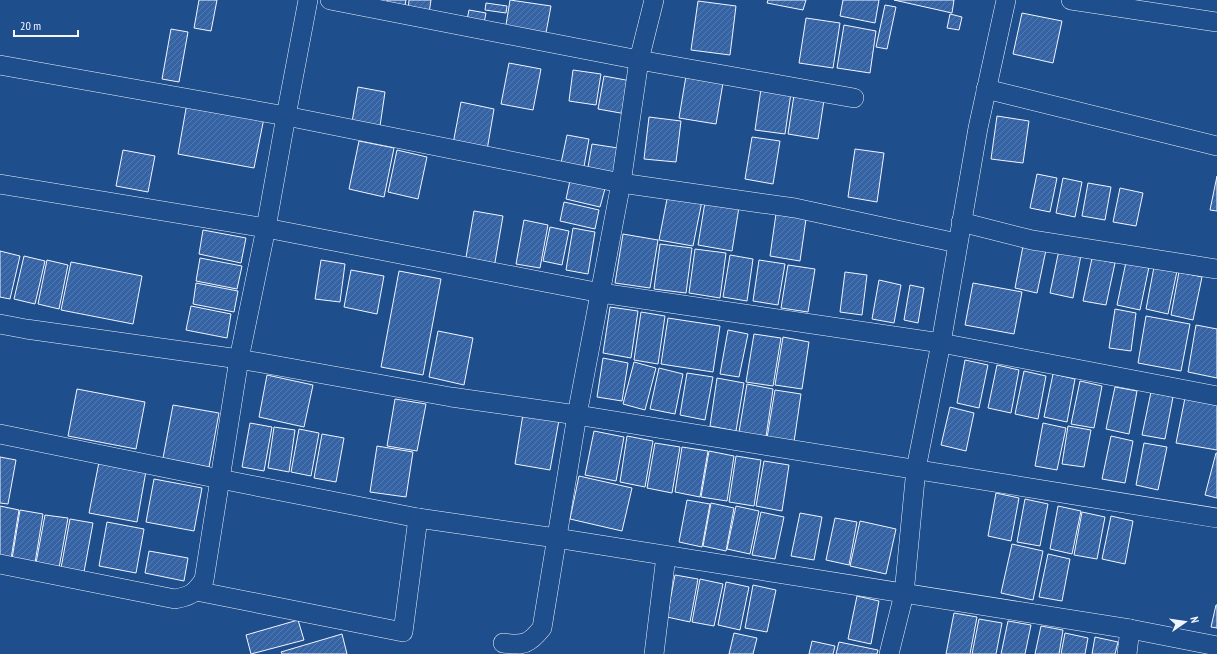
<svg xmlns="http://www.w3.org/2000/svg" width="1217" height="654" font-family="'PT Sans Narrow',sans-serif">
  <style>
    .building { fill: url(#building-hatch); stroke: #f2f6ff }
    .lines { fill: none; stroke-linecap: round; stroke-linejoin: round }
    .street-casing { stroke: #f2f6ff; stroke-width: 20 }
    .street { stroke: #1f4e8c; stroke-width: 19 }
  </style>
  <defs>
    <pattern id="building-hatch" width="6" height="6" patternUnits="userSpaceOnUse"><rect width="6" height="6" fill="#3563a3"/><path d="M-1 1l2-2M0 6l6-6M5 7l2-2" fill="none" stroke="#537ab1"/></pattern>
  </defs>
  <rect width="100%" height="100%" fill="#1f4e8c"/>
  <g class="building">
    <polygon points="199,0 217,0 211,31 194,28"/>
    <polygon points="387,0 406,0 404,10 386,7"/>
    <polygon points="409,0 431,0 429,13 408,10"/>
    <polygon points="510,0 551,6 545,38 505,31"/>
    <polygon points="768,0 806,0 803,10 767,3"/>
    <polygon points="843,0 879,0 875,23 840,16"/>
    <polygon points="894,0 954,0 952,13"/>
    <polygon points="698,1 736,6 730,55 691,50"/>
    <polygon points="486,3 507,6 506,13 485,10"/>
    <polygon points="885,5 896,7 887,49 876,47"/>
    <polygon points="469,10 486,13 484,23 467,20"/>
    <polygon points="1022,13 1062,21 1053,63 1013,54"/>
    <polygon points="950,14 962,17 959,30 947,28"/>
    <polygon points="806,18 840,23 833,68 799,63"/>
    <polygon points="844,25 876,31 870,73 837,68"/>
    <polygon points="171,29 188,32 179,82 162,79"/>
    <polygon points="509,63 541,69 533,110 501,104"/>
    <polygon points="573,70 601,74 596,105 569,101"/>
    <polygon points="687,70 724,77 716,124 679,118"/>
    <polygon points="604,76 631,81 626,114 598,109"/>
    <polygon points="358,87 385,92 380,126 352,122"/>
    <polygon points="761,89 791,93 785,134 755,130"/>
    <polygon points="794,95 824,100 818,139 788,134"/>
    <polygon points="461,102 494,109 486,156 452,149"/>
    <polygon points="187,103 264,118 254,168 178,154"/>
    <polygon points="997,116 1029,121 1023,163 991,159"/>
    <polygon points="649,117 681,121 676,162 644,159"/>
    <polygon points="567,135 589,139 583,172 560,168"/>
    <polygon points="752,137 780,141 773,184 745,179"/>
    <polygon points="359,141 394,148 384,197 349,189"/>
    <polygon points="592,144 618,148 613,178 587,173"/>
    <polygon points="855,149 884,153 877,202 848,197"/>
    <polygon points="123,150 155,156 148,192 116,186"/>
    <polygon points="397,150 427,157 418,199 388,192"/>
    <polygon points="1037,174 1057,178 1050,212 1030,208"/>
    <polygon points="571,176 606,185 600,207 566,199"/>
    <polygon points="1217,176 1217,211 1210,210"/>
    <polygon points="1063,178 1082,182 1075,217 1056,213"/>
    <polygon points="1088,183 1111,187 1105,220 1082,216"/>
    <polygon points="1120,188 1143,193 1136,226 1113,222"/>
    <polygon points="668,194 702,201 693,246 659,240"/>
    <polygon points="564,202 599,210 595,229 560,221"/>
    <polygon points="705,202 739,207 732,251 698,245"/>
    <polygon points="474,211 503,216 494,268 465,263"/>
    <polygon points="776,214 806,219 800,261 770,256"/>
    <polygon points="524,220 548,225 540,268 516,264"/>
    <polygon points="550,227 569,231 562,265 543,261"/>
    <polygon points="573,228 595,232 588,274 566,270"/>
    <polygon points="203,230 246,238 241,263 199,254"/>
    <polygon points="623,234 658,240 650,288 615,283"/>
    <polygon points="660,244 692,248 686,293 654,289"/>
    <polygon points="1023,246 1046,250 1037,293 1015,288"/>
    <polygon points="695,249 726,253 720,298 689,293"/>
    <polygon points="1059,250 1081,255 1073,298 1050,293"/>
    <polygon points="0,251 20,256 10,299 0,297"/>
    <polygon points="730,255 753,259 747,301 723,297"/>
    <polygon points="24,256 45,261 35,304 14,299"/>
    <polygon points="200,258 242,266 237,289 196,281"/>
    <polygon points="1092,258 1115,263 1106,305 1083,301"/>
    <polygon points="47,260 68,265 59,309 38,304"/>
    <polygon points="321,260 345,264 340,302 315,299"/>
    <polygon points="759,260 785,264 778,305 753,301"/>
    <polygon points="71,262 142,276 133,324 61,310"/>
    <polygon points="1126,262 1149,267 1140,310 1117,305"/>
    <polygon points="788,265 815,269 808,312 781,308"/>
    <polygon points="1154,267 1177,271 1168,314 1146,309"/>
    <polygon points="351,270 384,276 377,314 344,307"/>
    <polygon points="399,271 441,279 423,375 381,367"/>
    <polygon points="845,272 867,275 862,315 840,312"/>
    <polygon points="1179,272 1202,277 1193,320 1171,315"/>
    <polygon points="879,280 901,285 894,323 872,319"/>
    <polygon points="196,283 238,291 234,312 193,304"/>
    <polygon points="973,283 1022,292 1014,334 965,325"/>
    <polygon points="910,285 924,288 918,323 904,320"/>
    <polygon points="191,306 231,314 227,338 186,330"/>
    <polygon points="610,307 638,311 631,358 603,353"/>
    <polygon points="1115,309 1136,313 1131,351 1109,348"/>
    <polygon points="641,312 665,316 658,364 634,360"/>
    <polygon points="1146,316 1190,324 1181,371 1138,363"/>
    <polygon points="668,318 720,326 713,372 661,364"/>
    <polygon points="1196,325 1217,329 1217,378 1188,372"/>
    <polygon points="728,330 748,334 739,377 720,374"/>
    <polygon points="438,331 473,338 464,385 429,377"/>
    <polygon points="754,334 781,338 773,386 746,382"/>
    <polygon points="783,337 809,342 802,389 775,385"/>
    <polygon points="603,358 628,363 622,401 597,397"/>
    <polygon points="965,360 988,365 979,408 957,403"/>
    <polygon points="634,362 656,368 645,410 623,404"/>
    <polygon points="997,365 1019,370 1011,413 988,408"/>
    <polygon points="659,368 683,374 675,414 650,409"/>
    <polygon points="1024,371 1046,376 1038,419 1015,414"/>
    <polygon points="687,373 713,377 705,420 680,415"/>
    <polygon points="1053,374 1075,379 1067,422 1044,417"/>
    <polygon points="267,375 313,385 304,427 259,417"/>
    <polygon points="717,378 744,383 736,431 710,426"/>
    <polygon points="1080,381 1102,386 1094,428 1071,424"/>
    <polygon points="747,384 773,389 766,437 739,432"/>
    <polygon points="1115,387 1137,391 1129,434 1106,429"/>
    <polygon points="77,389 145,402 136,449 68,436"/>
    <polygon points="775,390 801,394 794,442 767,438"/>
    <polygon points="1151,392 1173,397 1165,439 1142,435"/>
    <polygon points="1185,398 1217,405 1217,450 1176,443"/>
    <polygon points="395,399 426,404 417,451 387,446"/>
    <polygon points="173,405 219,413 209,467 163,458"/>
    <polygon points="950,407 974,413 966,451 941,445"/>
    <polygon points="523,414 559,420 550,470 515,464"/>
    <polygon points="250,423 272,427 264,471 242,467"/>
    <polygon points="1043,423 1066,428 1057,470 1035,466"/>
    <polygon points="1068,426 1091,430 1084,467 1062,464"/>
    <polygon points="274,427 295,430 289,472 268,468"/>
    <polygon points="299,429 319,433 311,476 291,472"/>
    <polygon points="594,431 624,437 616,481 585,475"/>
    <polygon points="322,434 344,438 336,482 314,478"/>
    <polygon points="627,436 653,441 645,487 620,482"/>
    <polygon points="1111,436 1133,441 1125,483 1102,479"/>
    <polygon points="655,443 680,447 672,493 647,488"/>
    <polygon points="1144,443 1167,447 1158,490 1136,485"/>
    <polygon points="377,446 413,452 406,497 370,492"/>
    <polygon points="682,447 708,451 700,497 675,492"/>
    <polygon points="709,451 734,456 727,501 701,497"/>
    <polygon points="1216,453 1217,453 1217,498 1205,495"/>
    <polygon points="736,456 761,460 754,506 729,502"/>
    <polygon points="0,457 16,460 8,504 0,503"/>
    <polygon points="764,461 789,465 782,511 756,506"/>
    <polygon points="99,462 146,471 137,522 89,513"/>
    <polygon points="579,476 632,488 622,531 570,519"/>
    <polygon points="154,479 202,488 194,531 146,522"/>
    <polygon points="996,493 1019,498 1011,541 988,536"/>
    <polygon points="1025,499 1048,504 1040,546 1017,542"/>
    <polygon points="687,500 710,504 702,547 679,542"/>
    <polygon points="711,503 734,508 726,551 703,546"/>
    <polygon points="0,506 19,510 11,559 0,557"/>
    <polygon points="736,506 759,511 750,554 727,549"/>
    <polygon points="1058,506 1081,511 1072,554 1050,549"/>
    <polygon points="20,510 43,514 35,563 12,559"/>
    <polygon points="761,512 784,517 775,559 752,555"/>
    <polygon points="1082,512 1105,517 1097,559 1074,555"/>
    <polygon points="800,513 822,517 814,560 791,556"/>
    <polygon points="45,515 68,518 59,568 36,563"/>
    <polygon points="1111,516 1133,521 1125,564 1102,559"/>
    <polygon points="835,518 857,522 849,565 826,560"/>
    <polygon points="70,519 93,523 84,572 61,568"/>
    <polygon points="860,521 896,529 886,574 850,566"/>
    <polygon points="107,522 144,529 136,573 99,566"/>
    <polygon points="1012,544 1043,551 1033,600 1001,593"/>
    <polygon points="149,551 188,558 184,581 145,573"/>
    <polygon points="1048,554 1070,559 1062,601 1039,597"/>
    <polygon points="675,575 698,579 690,622 667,617"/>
    <polygon points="700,579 723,584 714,626 692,622"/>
    <polygon points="726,582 749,587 740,630 718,625"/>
    <polygon points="753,585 776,590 767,632 745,628"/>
    <polygon points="857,596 879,601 871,644 848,639"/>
    <polygon points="1216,605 1217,605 1217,628 1211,627"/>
    <polygon points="954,613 977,617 970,654 946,654"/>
    <polygon points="979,619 1002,623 996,654 972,654"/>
    <polygon points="298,620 304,640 251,654 246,635"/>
    <polygon points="1008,621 1031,625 1025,654 1001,654"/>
    <polygon points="1041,626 1063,630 1059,654 1035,654"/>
    <polygon points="734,633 757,638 753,654 729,654"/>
    <polygon points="1065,633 1088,638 1085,654 1061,654"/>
    <polygon points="342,634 347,654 282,654 281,652"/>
    <polygon points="1095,637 1118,642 1115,654 1092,654"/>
    <polygon points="812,641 835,646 833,654 809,654"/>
    <polygon points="839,642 878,650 877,654 836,654"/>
  </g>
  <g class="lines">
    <g class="street-casing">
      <g id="street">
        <polyline points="330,0 639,60 854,98"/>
        <polyline points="1071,0 1217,22"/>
        <polyline points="0,65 286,116 621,183 795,208 957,243"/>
        <polyline points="986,89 1217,146"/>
        <polyline points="0,184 266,228 601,293 941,343 1217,396"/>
        <polyline points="961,222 1032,240 1217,269"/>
        <polyline points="0,324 26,329 239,359 451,397 577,415 1217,518"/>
        <polyline points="0,434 220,479 418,518 556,538 1130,629 1217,646"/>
        <path d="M0,564l175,35c16,-3 20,-6 29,-19l35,-221 27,-131 20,-112 22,-116"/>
        <polyline points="196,591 403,632 418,518"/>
        <path d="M503,643c21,3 26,1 39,-15l35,-213 44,-232 18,-123 15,-60"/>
        <polyline points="654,654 666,556"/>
        <polyline points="889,654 904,594 916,469 941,343 978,128 1006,0"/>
        <polyline points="1127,654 1130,629"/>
      </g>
    </g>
    <use href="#street" class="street"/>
  </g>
  <g transform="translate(1185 622) rotate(77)" stroke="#1f4e8c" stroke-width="3" paint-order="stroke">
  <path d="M0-3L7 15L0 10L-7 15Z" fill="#f2f6ff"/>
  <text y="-6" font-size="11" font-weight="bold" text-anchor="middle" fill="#f2f6ff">N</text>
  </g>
  <path d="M14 30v6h64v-6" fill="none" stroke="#f2f6ff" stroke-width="2"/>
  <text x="20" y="30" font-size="12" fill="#f2f6ff" stroke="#1f4e8c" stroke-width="3" paint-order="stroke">20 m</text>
</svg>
